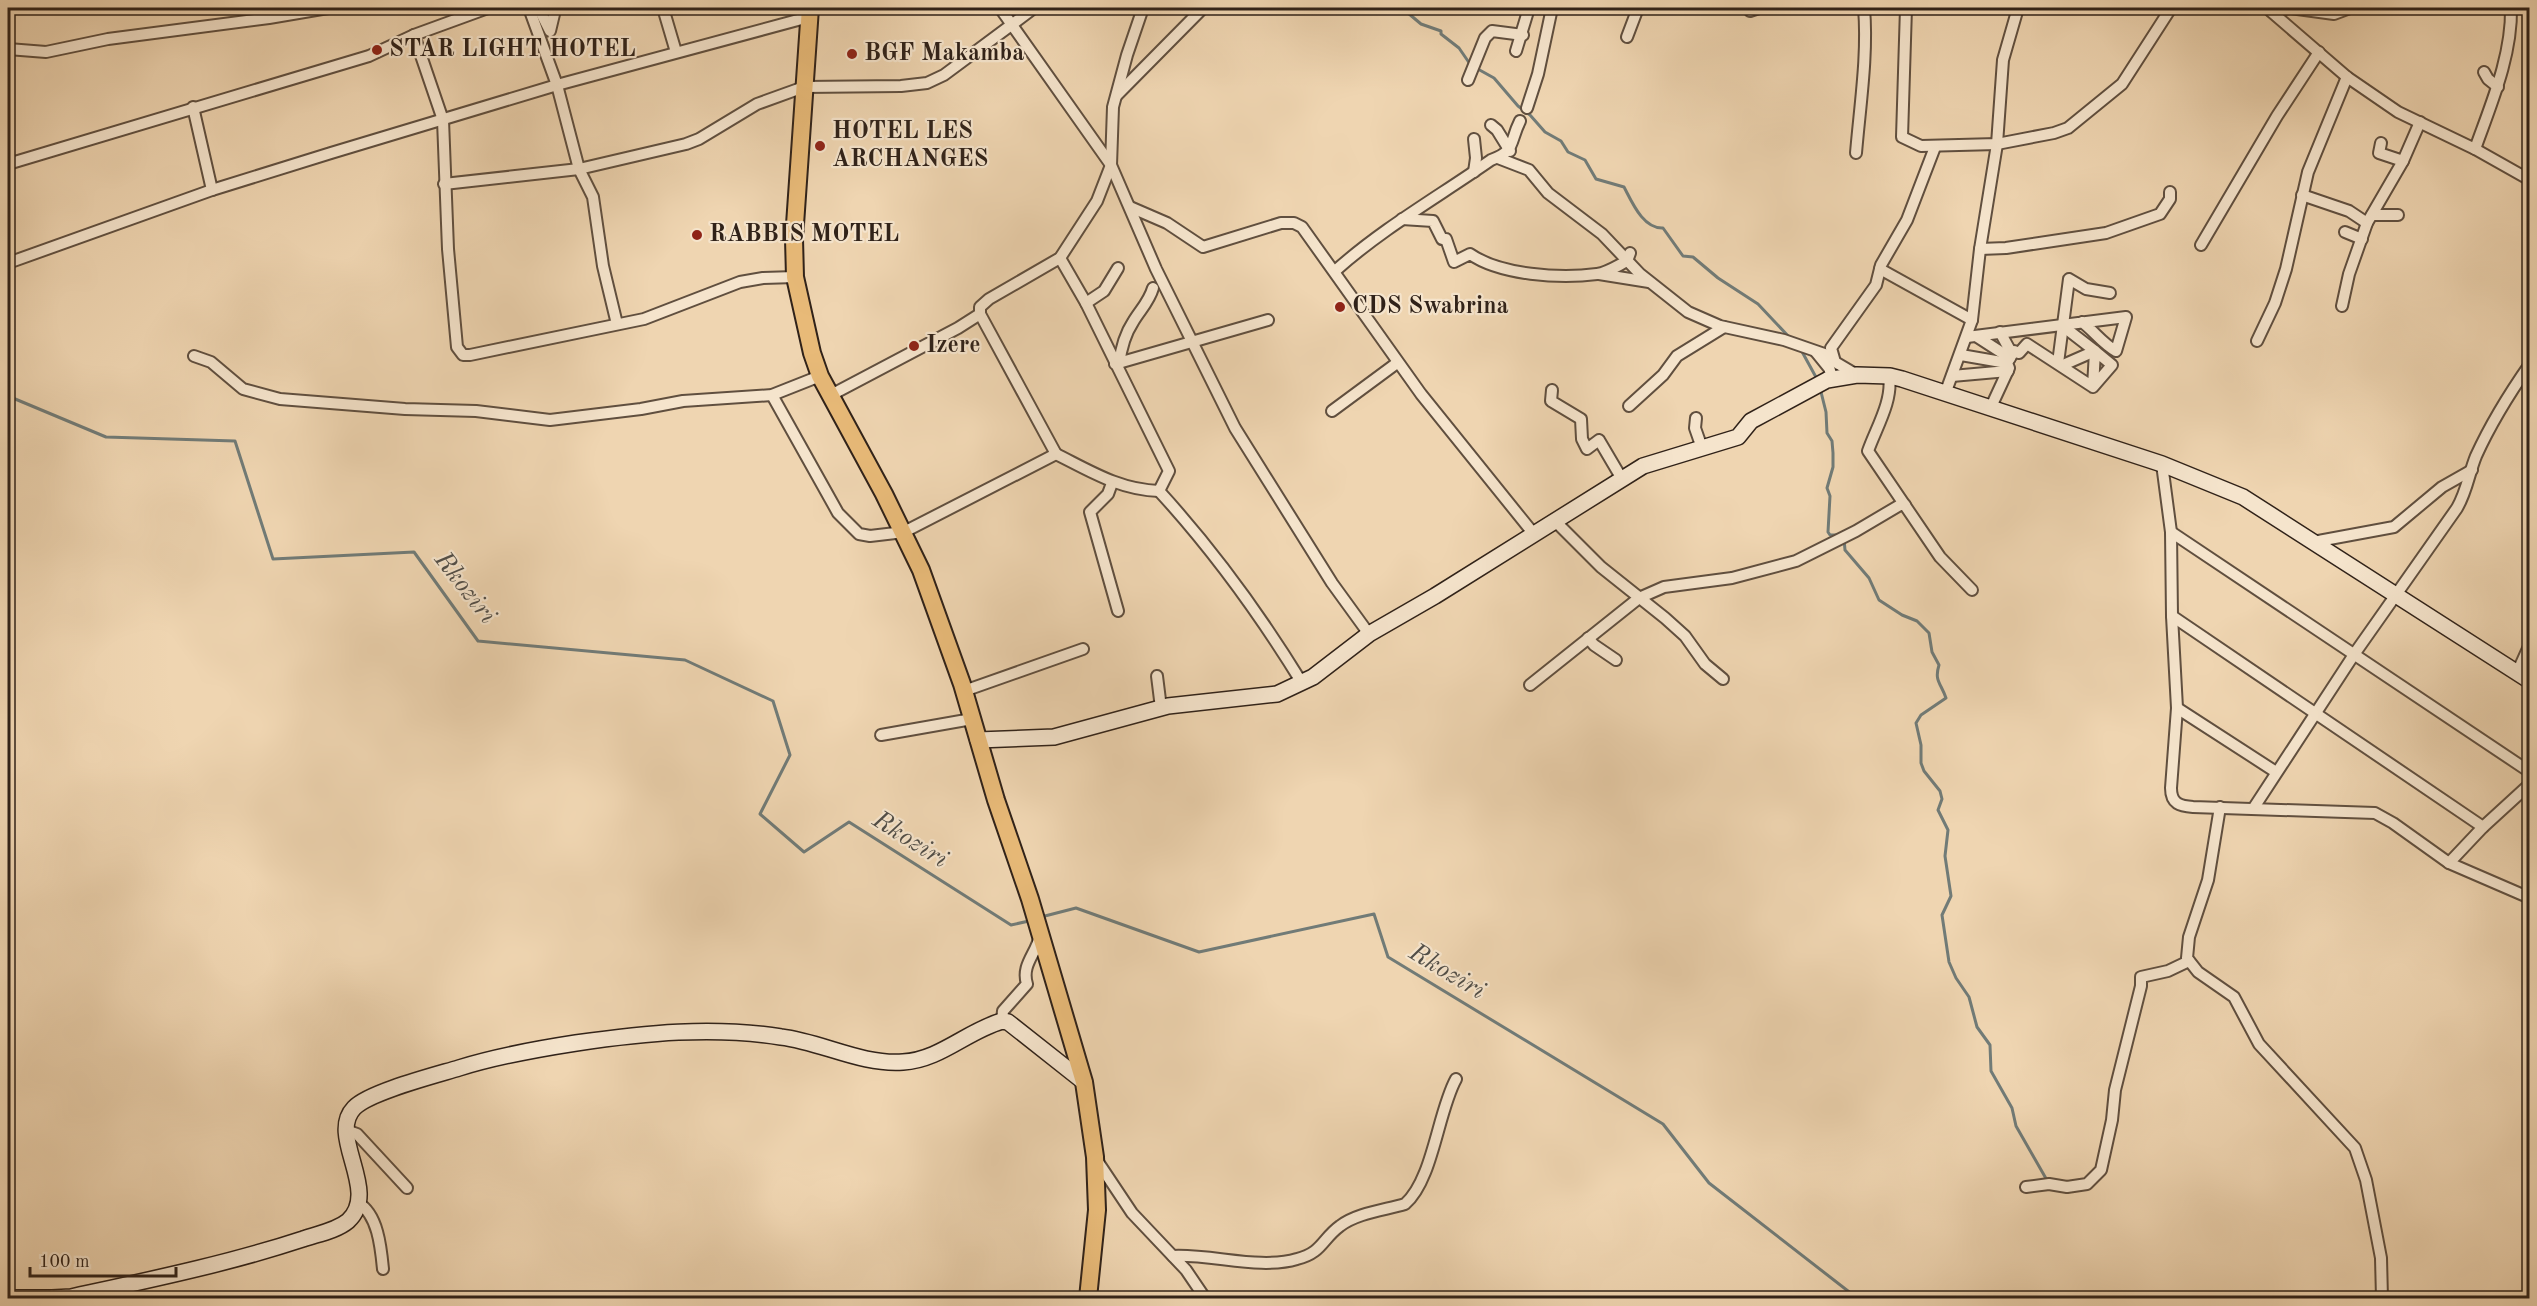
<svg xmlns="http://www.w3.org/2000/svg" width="2537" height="1306" font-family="'Old Standard TT',serif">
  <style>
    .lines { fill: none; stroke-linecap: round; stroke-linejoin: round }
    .stream { stroke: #717b77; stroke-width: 3 }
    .street-casing { stroke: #604f3f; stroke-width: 14 }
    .secondary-casing { stroke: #302219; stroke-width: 18 }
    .primary-casing { stroke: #302219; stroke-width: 20 }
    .street { stroke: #f5e4cc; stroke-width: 10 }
    .secondary { stroke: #f5e4cc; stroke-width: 15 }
    .primary { stroke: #e8ba78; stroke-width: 16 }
    .poi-dot { fill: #8f2418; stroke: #f5e4cc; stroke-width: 2 }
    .labels { text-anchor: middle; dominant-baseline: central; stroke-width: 4.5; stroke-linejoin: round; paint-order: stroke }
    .poi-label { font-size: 24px; font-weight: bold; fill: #302219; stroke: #f5e4cc; text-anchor: start }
    .water-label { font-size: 26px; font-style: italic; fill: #514e48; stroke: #f5e4cc }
  </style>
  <rect width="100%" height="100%" fill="#efd5b1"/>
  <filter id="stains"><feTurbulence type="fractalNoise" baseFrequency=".00333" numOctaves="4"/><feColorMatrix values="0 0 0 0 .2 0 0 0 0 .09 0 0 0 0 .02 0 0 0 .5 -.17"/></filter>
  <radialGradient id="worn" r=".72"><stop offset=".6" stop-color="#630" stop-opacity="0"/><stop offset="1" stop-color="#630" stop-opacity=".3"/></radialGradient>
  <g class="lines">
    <g class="stream">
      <polyline points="1402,8 1421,24 1441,31 1441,34 1459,48 1470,64"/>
      <path d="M1476,68l18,10 24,28 12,9 15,17 16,9 7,11 17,8 11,19 28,8c8,15 19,42 39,41l20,28 10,1 25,21 40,26 33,35"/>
      <polyline points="1800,348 1817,379"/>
      <polyline points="1820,388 1826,412 1827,433 1832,441 1833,453 1833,467 1827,488 1830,496 1828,532 1830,535 1839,535"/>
      <polyline points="8,396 106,437 235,441 273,559 414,552 478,641 685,660 773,701 790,755 760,814 804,852 849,822 1011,925 1029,921"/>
      <path d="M1844,539l1,11 24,28 10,22 23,15 15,6 12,12 3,19 7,13c-5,16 2,18 7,33l-25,17 -5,8 5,22v18l3,8 16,20 2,8 -4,11 10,20 -3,26 6,40 -9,19 7,47 7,16 13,19 8,30 13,18 1,26 21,37 4,18 32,56"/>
      <polyline points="1041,917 1076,908 1199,952 1374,914 1388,957 1663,1124 1709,1183 1857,1298"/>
    </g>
    <g class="street-casing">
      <g id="street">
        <polyline points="529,8 557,85 579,169 593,197 603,266 617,324"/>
        <polyline points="663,8 676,52"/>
        <polyline points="1000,8 1111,165 1156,269 1235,428 1332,583 1369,634"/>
        <polyline points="1749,8 1750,11 1759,8"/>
        <polyline points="1906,8 1902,137 1921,146 1997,144 2054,133 2068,128 2122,84 2171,8"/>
        <polyline points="2267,8 2347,77 2398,112 2475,149 2530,180"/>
        <polyline points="2271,11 2290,8 2334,14 2350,8"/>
        <polyline points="541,13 550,31 555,10 559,8"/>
        <polyline points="414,35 443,120 448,249 457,347 463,355 470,355 644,319 740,282 763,278 795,277"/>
        <polyline points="1627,37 1638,8"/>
        <polyline points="8,49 46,52 108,39 269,18 328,8"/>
        <polyline points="1516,51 1529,8"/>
        <polyline points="2484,72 2488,79 2498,87"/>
        <polyline points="1468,80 1485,38 1492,31 1523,35"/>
        <polyline points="1117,95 1203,8"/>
        <polyline points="193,107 212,190"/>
        <polyline points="1527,108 1538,74 1552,8"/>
        <polyline points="1491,125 1497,130 1510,151"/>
        <polyline points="2381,143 2379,153 2403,161"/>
        <path d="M2475,149c16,-45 37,-93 36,-141"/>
        <path d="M1856,153c4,-48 12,-98 8,-145"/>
        <polyline points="1498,158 1529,170 1548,193 1602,234 1640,274 1688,312 1720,326 1784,340 1833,357"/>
        <polyline points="8,164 369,56 414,35 488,8"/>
        <polyline points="1474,172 1476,158 1474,139"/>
        <polyline points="444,184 579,169 686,144 699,139 757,104 804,87 901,86 927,83 944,75 1034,8"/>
        <polyline points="2302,195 2349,211 2367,223"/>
        <polyline points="1130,207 1167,223 1203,247 1281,223 1294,223 1302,227 1421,394 1533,533"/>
        <polyline points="2372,215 2398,215"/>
        <path d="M1402,219l31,2 9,18h4l8,23 16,-8c30,21 90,25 127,20 10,-1 20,-8 30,-13l3,-8"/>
        <polyline points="2345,232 2362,239"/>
        <polyline points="2201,245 2277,116 2319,52"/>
        <polyline points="1980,249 2006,248 2106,233 2160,214 2170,199 2170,192"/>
        <path d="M1060,258l26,45 83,168 -10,20c55,60 100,122 143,192"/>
        <polyline points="8,263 212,190 331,153 557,85 809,17"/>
        <polyline points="1880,269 1972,320"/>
        <path d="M1335,271c48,-43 103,-74 156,-111 25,-9 18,-17 29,-39"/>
        <polyline points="1599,274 1649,282"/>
        <polyline points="1086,303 1104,291 1118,268"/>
        <polyline points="2342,306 2349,274 2367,223 2403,161 2420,122"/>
        <polyline points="2000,332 2012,354"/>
        <polyline points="1976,336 2010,358"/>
        <path d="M1967,337l159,-20 -10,34c-13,-7 -22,-20 -34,-29"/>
        <polyline points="2257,341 2275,303 2286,269 2308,172 2347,77"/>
        <polyline points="1816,352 1829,368 1833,379"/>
        <polyline points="1961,355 2007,363"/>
        <polyline points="194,356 211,362 243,389 280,399 405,409 476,411 550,420 641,409 683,401 772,395 820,376"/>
        <polyline points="2058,363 2069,279 2086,289 2110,293"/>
        <polyline points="1115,364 1268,320"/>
        <path d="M1119,364c2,-15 6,-30 14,-42 7,-12 16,-20 20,-34"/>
        <polyline points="2063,365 2095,351 2064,327"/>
        <polyline points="1857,375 1835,362 1831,348 1876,285 1881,265 1907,220 1935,147"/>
        <path d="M1889,376c4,25 -13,52 -21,75l72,106 32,33"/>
        <polyline points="1952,376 2008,371"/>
        <polyline points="1552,390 1551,401 1581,419 1582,439 1587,449 1599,440 1622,479"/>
        <polyline points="1945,394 1972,320 1980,249 1997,144 2003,60 2018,8"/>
        <polyline points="772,395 838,513 859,534 870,536 904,532 1056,454 980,314"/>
        <polyline points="831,395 958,328 980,314 980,307 989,299 1060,258 1097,201 1111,165 1113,107 1127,55 1143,8"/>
        <polyline points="1629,406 1663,375 1677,356 1724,327"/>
        <polyline points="1990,409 2009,368 2007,363 2014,351 2019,353 2027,344 2093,387 2112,365 2095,351 2093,387"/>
        <polyline points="1332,411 1397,363"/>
        <polyline points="1696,418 1695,428 1702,448"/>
        <path d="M1056,454c34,17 64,36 103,37"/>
        <path d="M2162,464l9,68 1,84 5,92 -6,80c0,16 9,18 22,19l182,6 18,10 56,40 81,35"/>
        <polyline points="1112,483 1108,494 1090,512 1118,611"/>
        <polyline points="1555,521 1601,567 1665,618 1685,636 1705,664 1723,679"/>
        <polyline points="2171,532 2530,772"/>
        <polyline points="2313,542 2394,527 2442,487 2472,470"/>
        <polyline points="2172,616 2483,827"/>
        <polyline points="1588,638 1594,645 1616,660"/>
        <polyline points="2517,673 2530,644"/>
        <polyline points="1157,676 1161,708"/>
        <polyline points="1530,685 1639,598 1664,587 1732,578 1796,561 1856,531 1900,505 1905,505"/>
        <polyline points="964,691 1083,649"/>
        <polyline points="2177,708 2276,772"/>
        <polyline points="881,735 972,719"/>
        <polyline points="2220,807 2208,880 2189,937 2187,958 2198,972 2234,997 2259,1044 2355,1148 2366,1180 2381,1258 2382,1298"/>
        <path d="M2253,809l102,-156 102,-145c10,-17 12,-35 19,-52 15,-33 33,-62 54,-92"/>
        <polyline points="2449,863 2483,827 2530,784"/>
        <path d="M1002,1021l1,-10 24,-27c-6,-19 9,-30 13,-48"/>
        <polyline points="346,1130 357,1134 407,1188"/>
        <polyline points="1098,1162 1132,1213 1186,1270 1205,1298"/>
        <polyline points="2026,1187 2049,1184 2067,1187 2087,1184 2101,1170 2112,1120 2115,1090 2141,986 2141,977 2168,971 2189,961"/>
        <path d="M358,1203c20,11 23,45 25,66"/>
        <path d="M1173,1256c40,-2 87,14 124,3 25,-6 25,-20 43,-33 17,-13 45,-16 65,-22 28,-24 33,-93 51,-125"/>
      </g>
    </g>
    <g class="secondary-casing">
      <g id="secondary">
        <polyline points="978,740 1054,737 1168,706 1277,694 1313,677 1369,634 1435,596 1643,466 1738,437 1751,421 1827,380 1857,375 1890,376 1902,379 2162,464 2243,497 2530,681"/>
        <polyline points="8,1298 51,1298"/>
        <path d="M52,1298l19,-1c78,-17 156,-33 232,-58 14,-5 33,-8 45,-18 33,-30 -21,-85 6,-113 15,-16 82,-33 105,-40 38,-12 78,-19 117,-25 69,-10 136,-17 205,-6 41,5 80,28 122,25 37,-2 64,-31 99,-41l6,1 76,60"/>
      </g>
    </g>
    <g class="primary-casing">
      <polyline id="primary" points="810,8 794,239 795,277 812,353 820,376 884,494 921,570 962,684 996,800 1030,899 1084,1082 1095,1157 1097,1210 1088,1298"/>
    </g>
    <use href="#street" class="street"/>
    <use href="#secondary" class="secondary"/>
    <use href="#primary" class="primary"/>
  </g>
  <g class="poi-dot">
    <circle cx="377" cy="50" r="6"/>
    <circle cx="852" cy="54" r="6"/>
    <circle cx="820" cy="146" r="6"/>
    <circle cx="697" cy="235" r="6"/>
    <circle cx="1340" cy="307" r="6"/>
    <circle cx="914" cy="346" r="6"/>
  </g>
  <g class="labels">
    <g class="poi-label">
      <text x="389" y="50">STAR LIGHT HOTEL</text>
      <text x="864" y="54">BGF Makamba</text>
      <text x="832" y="132">HOTEL LES<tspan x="832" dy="28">ARCHANGES</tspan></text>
      <text x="709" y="235">RABBIS MOTEL</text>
      <text x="1352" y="307">CDS Swabrina</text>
      <text x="926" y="346">Izere</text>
    </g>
    <g class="water-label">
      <text transform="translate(465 588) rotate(52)">Rkoziri</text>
      <text transform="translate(910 840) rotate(32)">Rkoziri</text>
      <text transform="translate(1447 972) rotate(31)">Rkoziri</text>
    </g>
  </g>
  <rect width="2537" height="1306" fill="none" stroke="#efd5b1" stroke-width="30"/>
  <rect x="9" y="9" width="2519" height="1288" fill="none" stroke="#302219" stroke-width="3"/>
  <rect x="15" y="15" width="2507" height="1276" fill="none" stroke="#302219" stroke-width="1.5"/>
  <path d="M30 1267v9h146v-9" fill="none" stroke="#302219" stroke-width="3"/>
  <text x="39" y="1267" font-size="18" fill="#302219" stroke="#f5e4cc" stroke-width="4.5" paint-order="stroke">100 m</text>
  <rect width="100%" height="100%" filter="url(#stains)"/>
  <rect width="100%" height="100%" fill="url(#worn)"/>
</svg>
